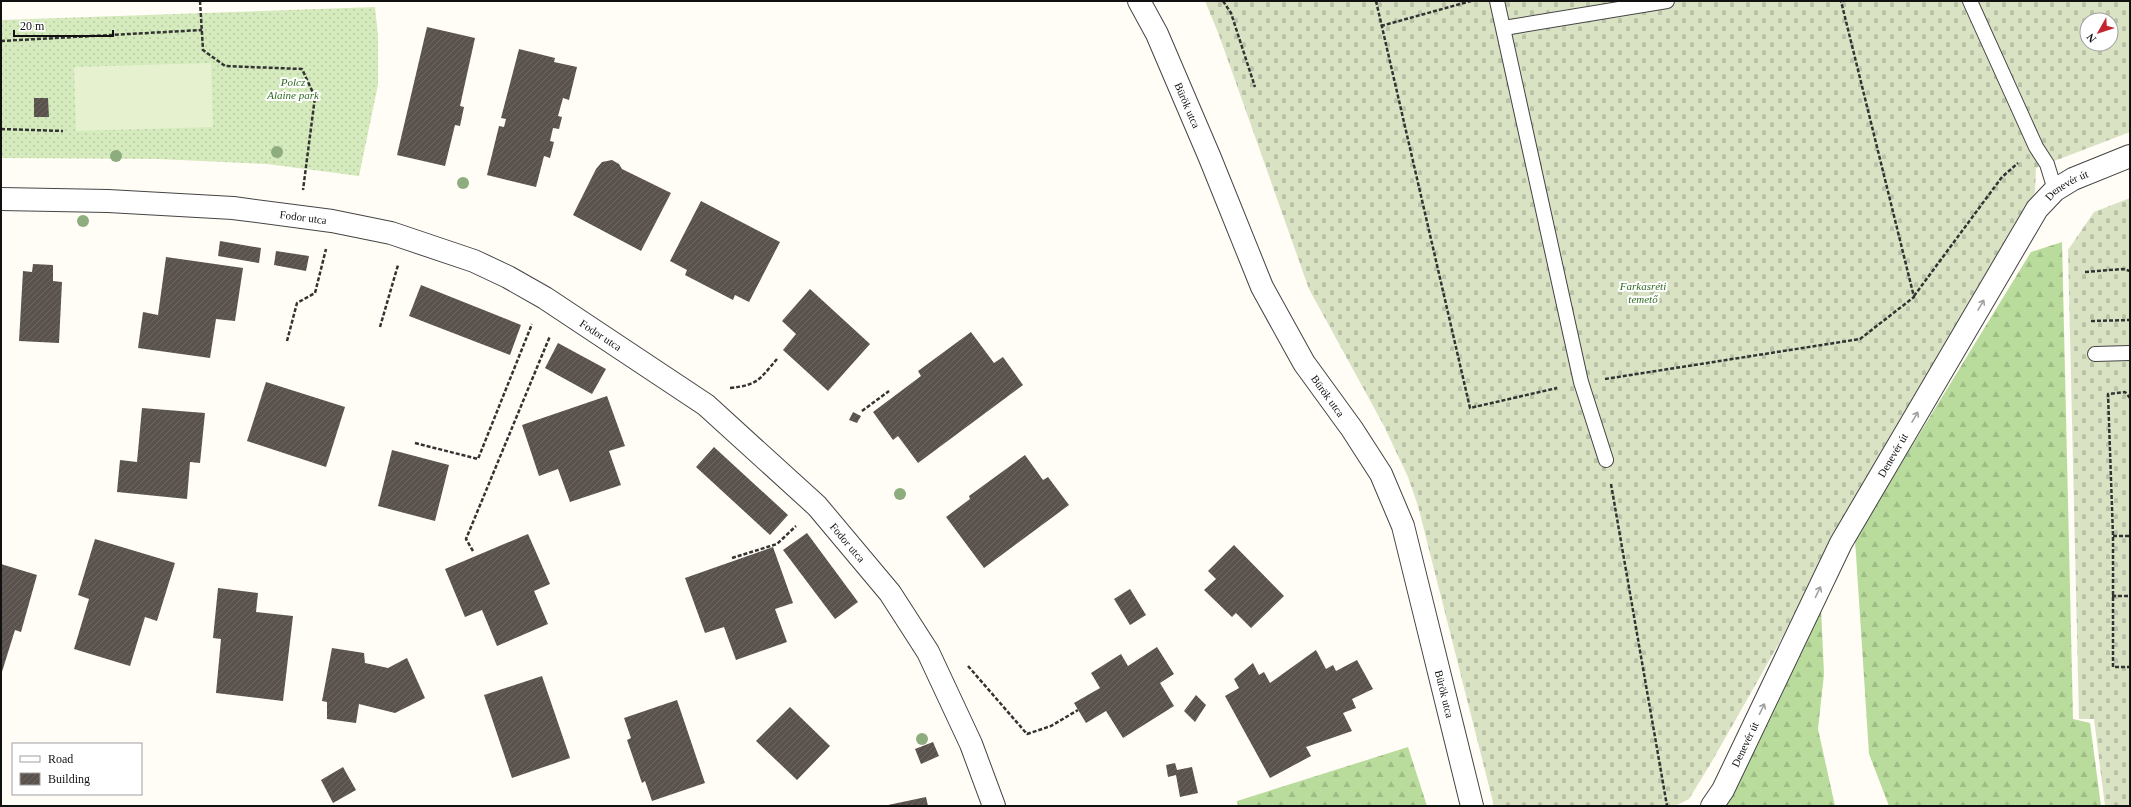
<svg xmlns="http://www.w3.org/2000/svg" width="2131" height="807" font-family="'Times New Roman',serif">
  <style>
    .grass { fill: url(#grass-dots) }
    .forest { fill: url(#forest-firs) }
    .cemetery { fill: url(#cemetery-stones); fill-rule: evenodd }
    .pitch { fill: #e6f2cf }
    .building { fill: url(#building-hatch) }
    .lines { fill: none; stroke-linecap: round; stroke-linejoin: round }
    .lane-casing { stroke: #444; stroke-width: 16 }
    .street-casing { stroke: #444; stroke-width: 24 }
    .path { stroke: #333; stroke-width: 2.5; stroke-dasharray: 4 2; stroke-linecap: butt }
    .lane { stroke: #fff; stroke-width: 14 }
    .street { stroke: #fff; stroke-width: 22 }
    .tree { fill: #8dad7f }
    .oneway { stroke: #a0a0a0 }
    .labels { text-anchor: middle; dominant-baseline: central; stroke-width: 4; stroke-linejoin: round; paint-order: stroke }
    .park-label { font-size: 11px; font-style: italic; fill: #2f6b1f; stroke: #fff }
    .street-label { font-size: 11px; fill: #111; stroke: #fff }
  </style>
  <defs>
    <pattern id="grass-dots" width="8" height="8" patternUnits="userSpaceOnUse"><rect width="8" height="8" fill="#d5ebbd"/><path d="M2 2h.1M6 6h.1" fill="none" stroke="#b6c8a1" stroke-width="1.8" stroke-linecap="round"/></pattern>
    <pattern id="forest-firs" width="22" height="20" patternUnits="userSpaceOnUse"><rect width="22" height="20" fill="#b9dc9c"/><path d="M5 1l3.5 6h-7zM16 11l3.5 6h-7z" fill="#9ebc85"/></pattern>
    <pattern id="cemetery-stones" width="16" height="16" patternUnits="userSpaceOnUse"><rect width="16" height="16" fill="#d9e3c4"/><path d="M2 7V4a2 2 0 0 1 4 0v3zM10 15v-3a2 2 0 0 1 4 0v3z" fill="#b9c2a7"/></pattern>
    <pattern id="building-hatch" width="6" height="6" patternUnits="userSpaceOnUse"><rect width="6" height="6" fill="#5a524d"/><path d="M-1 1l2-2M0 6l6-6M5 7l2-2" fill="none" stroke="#6d6662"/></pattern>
  </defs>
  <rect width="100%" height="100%" fill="#fffdf5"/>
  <polygon class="grass" points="375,7 378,35 378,85 359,176 267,164 158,159 1,158 1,20"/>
  <g class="forest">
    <polygon points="2062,242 2073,719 2090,723 2101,806 1889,806 1869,754 1855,539 2031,252"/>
    <polygon points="1821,608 1824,674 1818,729 1835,806 1724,806"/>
    <polygon points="1408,747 1427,806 1238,806 1237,801"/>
  </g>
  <g class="cemetery">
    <path d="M1205,1h925v131l-94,36 -1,24 -324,571 -22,36 -14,7h-181l-76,-300 -10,-29 -24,-51 -75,-137 -90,-254zM2087,20h24v24h-24z"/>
    <polygon points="2130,198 2130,806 2105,806 2094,719 2079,719 2068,250 2094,212"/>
  </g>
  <polygon class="pitch" points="211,63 213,127 76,131 74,67"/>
  <g class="building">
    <polygon points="427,27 475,38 460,106 464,107 460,126 455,125 445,166 397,155"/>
    <polygon points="519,49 555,58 554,62 577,67 569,100 563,98 558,116 562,117 559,129 553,128 550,141 554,142 550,158 544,156 536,187 487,175 499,126 504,127 506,119 501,118"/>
    <polygon points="34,98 48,98 49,117 34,117"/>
    <polygon points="612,160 619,164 622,169 671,193 641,251 573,215 596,169 602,162"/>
    <polygon points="701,201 780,242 749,302 735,295 733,300 685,275 687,270 670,261"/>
    <polygon points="220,241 261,248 259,263 218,256"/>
    <polygon points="276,251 309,256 306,271 274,265"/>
    <polygon points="166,257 243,268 235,321 216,319 210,358 138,348 143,312 158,315"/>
    <polygon points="33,264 53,265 53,281 62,282 59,343 19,341 23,271 32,272"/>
    <polygon points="421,285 521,325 510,355 409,316"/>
    <polygon points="810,289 870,344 828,391 783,350 796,334 782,321"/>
    <polygon points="971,332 994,363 1003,357 1023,385 918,463 898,436 893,440 873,412 921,376 918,371"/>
    <polygon points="558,343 606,369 592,394 545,368"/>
    <polygon points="266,382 345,407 326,467 247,441"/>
    <polygon points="607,396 625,446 609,451 621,485 570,502 558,469 539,476 522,425"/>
    <polygon points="142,408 205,413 200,463 190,462 187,499 117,492 120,460 137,462"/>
    <polygon points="853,412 861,416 857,423 849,420"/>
    <polygon points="714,447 788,515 770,535 696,467"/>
    <polygon points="392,450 449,465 435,521 378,506"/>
    <polygon points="1025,455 1043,480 1048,477 1069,505 984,568 946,517 970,499 969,496"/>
    <polygon points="807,533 858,602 835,619 783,550"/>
    <polygon points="528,534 550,584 534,591 548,624 497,646 482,610 465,617 445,569"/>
    <polygon points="95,539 175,563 157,621 145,617 130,666 74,649 89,599 78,595"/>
    <polygon points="1234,545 1284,596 1251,628 1236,613 1232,617 1204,590 1216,579 1208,571"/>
    <polygon points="773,547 793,603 775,609 787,642 736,660 724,627 705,633 685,578"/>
    <polygon points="1,564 37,575 21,632 15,630 1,675"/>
    <polygon points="218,588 258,593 256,612 293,616 283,701 216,693 221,639 213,638"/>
    <polygon points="1130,589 1146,615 1130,625 1114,599"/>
    <polygon points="1157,647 1174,674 1160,683 1174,706 1123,738 1106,711 1086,723 1074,703 1100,688 1091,673 1121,654 1128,666"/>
    <polygon points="332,648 364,653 365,663 388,668 407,658 425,698 395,713 359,704 356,723 327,719 327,702 322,701"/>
    <polygon points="1316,650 1326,669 1333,665 1336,671 1357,660 1373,689 1352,699 1356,708 1343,713 1352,731 1306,747 1311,756 1270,778 1225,696 1239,688 1234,679 1253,663 1259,675 1264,672 1270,683"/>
    <polygon points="542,676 570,758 512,778 484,695"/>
    <polygon points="1196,695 1206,705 1195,722 1184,711"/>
    <polygon points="677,700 705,783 652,801 645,781 642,783 627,740 631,738 624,718"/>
    <polygon points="790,707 830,746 797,780 756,741"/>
    <polygon points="933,742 939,756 921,764 915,749"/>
    <polygon points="1175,763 1177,770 1192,767 1198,793 1180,797 1176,775 1168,777 1166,765"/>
    <polygon points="343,767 356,790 333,803 321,780"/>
    <polygon points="926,797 928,806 888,806 888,805"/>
  </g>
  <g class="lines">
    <g class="lane-casing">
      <g id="lane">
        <polyline points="1497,1 1581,382 1606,460"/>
        <polyline points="1970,1 2036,147 2047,164 2055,190"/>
        <polyline points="1504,28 1667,1"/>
        <polyline points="2095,354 2130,353"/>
      </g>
    </g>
    <g class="street-casing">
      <g id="street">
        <path id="s1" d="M1139,1l18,33 53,124 52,129 42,76 48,66 29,45 22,52 69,280"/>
        <path id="s2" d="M1,199l107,2 125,7 99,13 59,12 83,28 34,16 37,21 161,107 111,101 73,87 38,59 43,92 23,62"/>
        <path id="s3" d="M1712,806l11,-16 118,-247 196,-334 18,-19 18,-11 57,-23"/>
      </g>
    </g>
    <g class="path">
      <polyline points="200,1 203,50 225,66 302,69 315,97 303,190"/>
      <polyline points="1223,1 1231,13 1255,87"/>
      <polyline points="1376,1 1470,408 1557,388"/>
      <polyline points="1381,26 1471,1"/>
      <polyline points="1,41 202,30"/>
      <polyline points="1,129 63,131"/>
      <polyline points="2085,272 2123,269 2130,271"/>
      <polyline points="1914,296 2002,177 2018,163"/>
      <polyline points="2091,321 2130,320"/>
      <polyline points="380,327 398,265"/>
      <polyline points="287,341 297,303 315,293 326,249"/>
      <polyline points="1605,379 1860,339 1914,297 1841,1"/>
      <path d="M730,388c28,-3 29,-8 47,-29"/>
      <polyline points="2130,398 2125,392 2108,394 2113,536 2113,667 2130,667"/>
      <polyline points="862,411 889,391"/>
      <polyline points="415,443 478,459 532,324"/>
      <polyline points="1611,484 1667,806"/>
      <polyline points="2113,536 2130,536"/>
      <polyline points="473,551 466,539 550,336"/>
      <polyline points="732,558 777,544 796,526"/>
      <polyline points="2112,596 2130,596"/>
      <polyline points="968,666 1027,734 1051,726 1078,710"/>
    </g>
    <use href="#lane" class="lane"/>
    <use href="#street" class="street"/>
  </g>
  <g class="tree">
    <circle cx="277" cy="152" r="6"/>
    <circle cx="116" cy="156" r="6"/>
    <circle cx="463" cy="183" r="6"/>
    <circle cx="83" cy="221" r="6"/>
    <circle cx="900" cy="494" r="6"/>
    <circle cx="922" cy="739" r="6"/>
  </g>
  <defs><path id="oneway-shaft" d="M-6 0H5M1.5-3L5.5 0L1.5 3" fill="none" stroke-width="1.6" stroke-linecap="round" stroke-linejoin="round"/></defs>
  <g class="oneway">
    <use href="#oneway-shaft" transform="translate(1981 305) rotate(-60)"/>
    <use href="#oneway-shaft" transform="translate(1915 417) rotate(-60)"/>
    <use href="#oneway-shaft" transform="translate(1818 592) rotate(-64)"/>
    <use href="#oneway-shaft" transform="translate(1762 709) rotate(-64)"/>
  </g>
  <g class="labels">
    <g class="park-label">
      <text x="293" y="82">Polcz<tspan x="293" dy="13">Alaine park</tspan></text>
      <text x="1643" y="286">Farkasréti<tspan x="1643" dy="13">temető</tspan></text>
    </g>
    <g class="street-label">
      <text stroke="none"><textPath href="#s1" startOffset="115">Bürök utca</textPath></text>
      <text stroke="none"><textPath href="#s3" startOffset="719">Denevér út</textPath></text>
      <text stroke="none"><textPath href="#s2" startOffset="303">Fodor utca</textPath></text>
      <text stroke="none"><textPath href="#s2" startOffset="627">Fodor utca</textPath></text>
      <text stroke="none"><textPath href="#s1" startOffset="439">Bürök utca</textPath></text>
      <text stroke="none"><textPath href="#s3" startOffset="395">Denevér út</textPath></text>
      <text stroke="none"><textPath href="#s2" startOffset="951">Fodor utca</textPath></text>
      <text stroke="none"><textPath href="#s1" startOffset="763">Bürök utca</textPath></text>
      <text stroke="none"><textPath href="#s3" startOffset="70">Denevér út</textPath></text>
    </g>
  </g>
  <rect width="2131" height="807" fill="none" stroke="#111111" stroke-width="4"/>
  <rect x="12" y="743" width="130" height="52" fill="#ffffff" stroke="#a0a0a0"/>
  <rect x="20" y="756" width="20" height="6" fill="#ffffff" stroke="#a0a0a0"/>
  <text x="48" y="763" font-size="12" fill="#111111">Road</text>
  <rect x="20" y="773" width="20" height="12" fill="url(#building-hatch)" stroke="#a0a0a0"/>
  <text x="48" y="783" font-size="12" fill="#111111">Building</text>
  <g transform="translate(2099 32) rotate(231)"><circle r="19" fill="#ffffff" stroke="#a0a0a0"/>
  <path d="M0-3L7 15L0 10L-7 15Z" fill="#c4262e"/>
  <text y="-6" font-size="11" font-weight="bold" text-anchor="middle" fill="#111111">N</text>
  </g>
  <path d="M14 30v6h99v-6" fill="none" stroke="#111111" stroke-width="2"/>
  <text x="20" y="30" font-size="12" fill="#111111" stroke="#ffffff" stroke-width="3" paint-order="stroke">20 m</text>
</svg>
